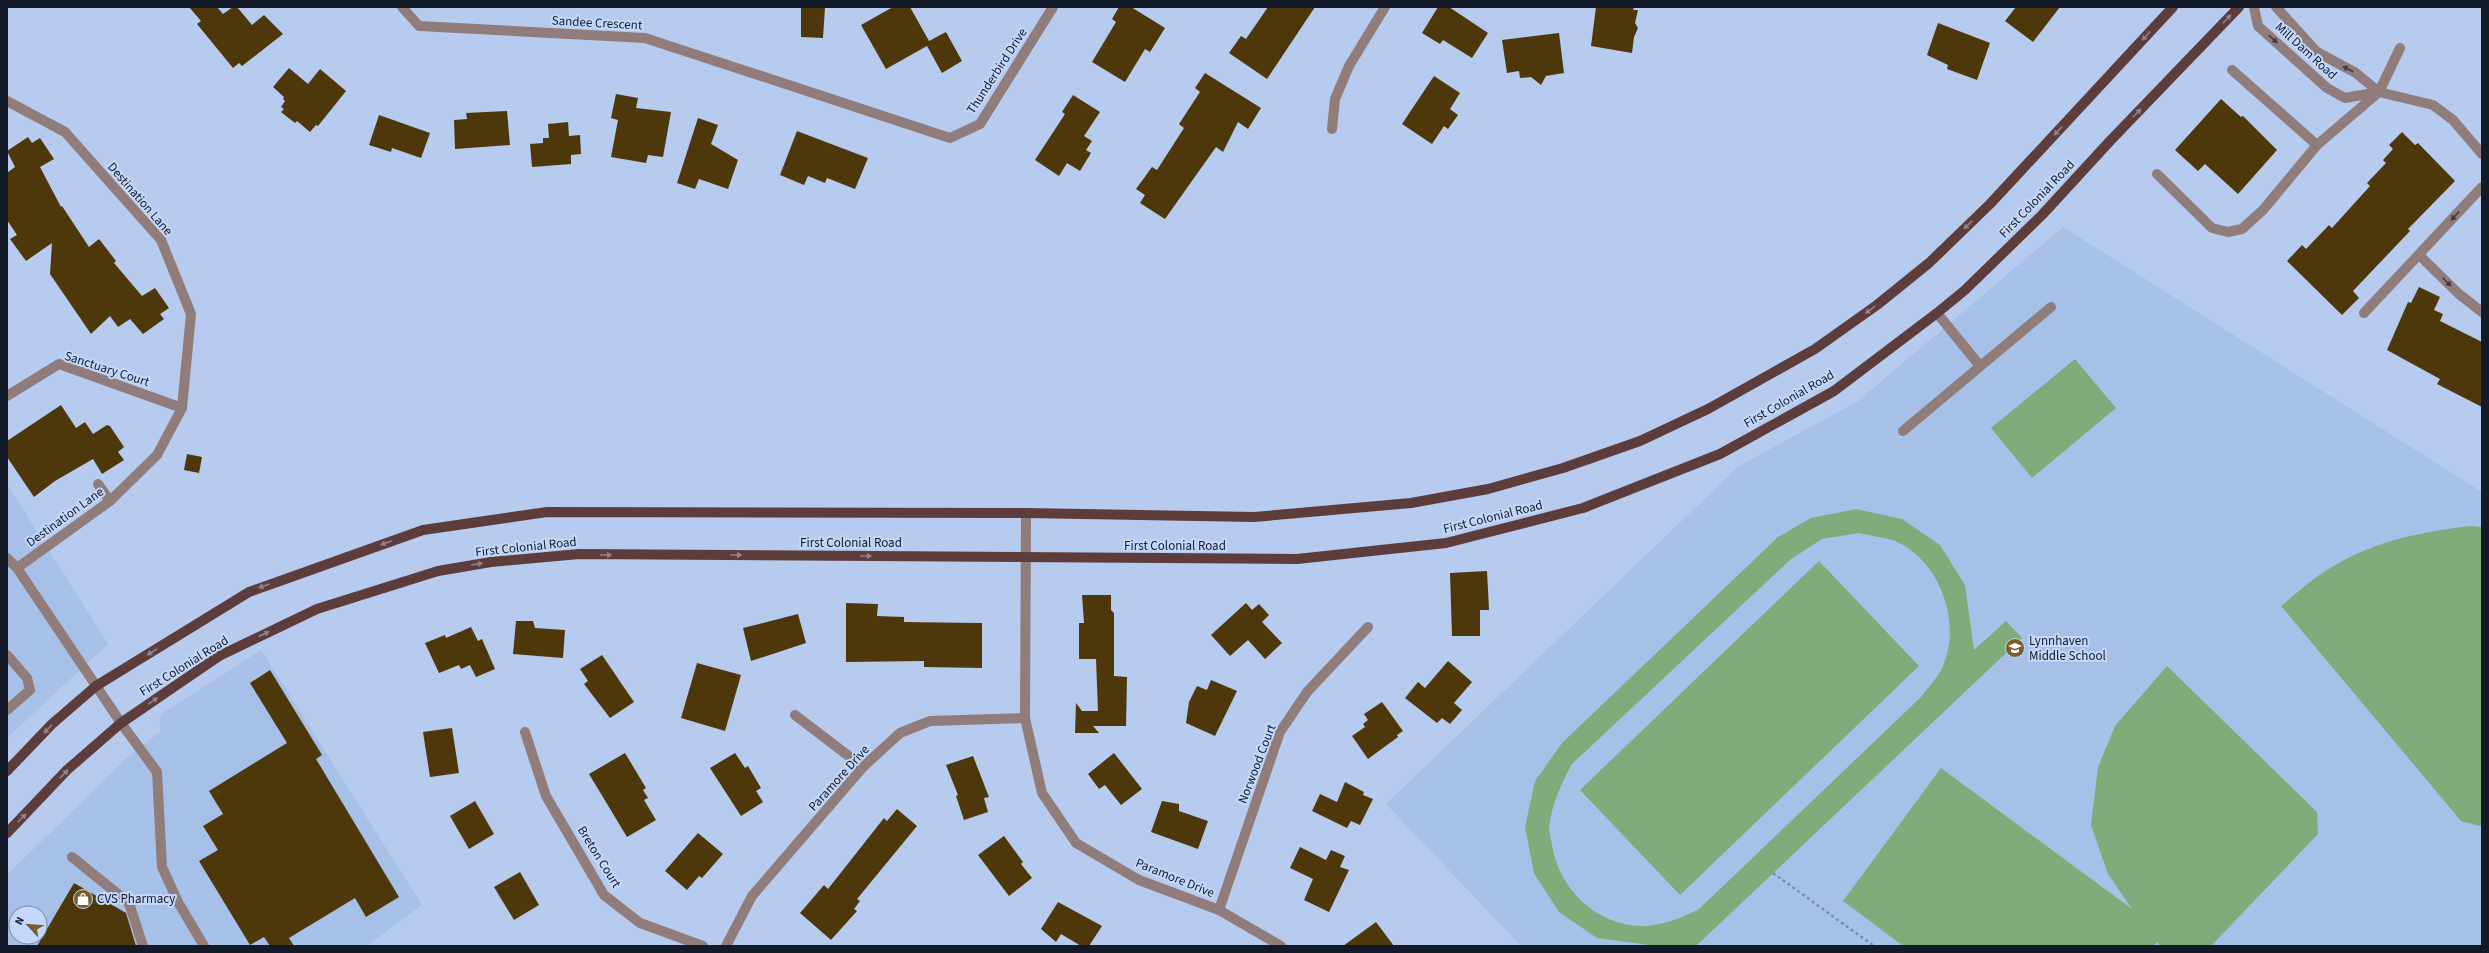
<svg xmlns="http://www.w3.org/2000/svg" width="2489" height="953" font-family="'Source Sans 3',sans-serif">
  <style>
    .built { fill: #a7c0e8; fill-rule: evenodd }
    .green { fill: #82ab7b; fill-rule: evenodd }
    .building { fill: #4e380b }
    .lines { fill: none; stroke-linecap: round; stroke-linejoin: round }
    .path { stroke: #7d8da8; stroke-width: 2.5; stroke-dasharray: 3 3; stroke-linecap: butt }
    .minor { stroke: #8f7c7b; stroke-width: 10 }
    .major { stroke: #5d3d3c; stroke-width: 10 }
    .oneway { fill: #8b8392 }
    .oneway2 { fill: #3e3c44 }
    .labels { text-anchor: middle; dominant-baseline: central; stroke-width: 4; stroke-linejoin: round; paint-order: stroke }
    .street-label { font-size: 13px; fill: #131a27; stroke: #c3d8fb }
    .poi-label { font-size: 13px; fill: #131a27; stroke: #c3d8fb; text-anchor: start }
  </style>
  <rect width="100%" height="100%" fill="#b6cbee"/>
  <g class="built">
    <polygon points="2063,227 2482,492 2482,946 1521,946 1386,804 1739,466 1858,401"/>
    <polygon points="7,484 108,644 7,738"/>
    <path d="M261,650l161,255 -55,41h-360v-71l123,-120 31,-24 -2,-12 4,-6zM16,913h24v24h-24z"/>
  </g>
  <g class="green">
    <polygon points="2075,359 2116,408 2032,478 1991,428"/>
    <path d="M1856,509l46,10 38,26 25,40 9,65 32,-29 16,17 -326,308h-40l-59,-8 -38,-26 -25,-39 -9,-46 10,-46 27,-38 216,-206 33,-19zM1859,533c11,3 25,4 36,8 45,19 68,83 47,127 -5,10 -14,20 -21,29l-222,212c-17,9 -38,17 -58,17 -46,-1 -82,-38 -89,-81 -1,-6 -3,-12 -3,-18 3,-23 12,-43 23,-63l219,-205 31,-20z"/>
    <path d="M2469,526l13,1v298l-2,1 -19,-5 -180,-215c16,-13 33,-29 51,-39 45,-27 86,-34 137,-41z"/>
    <polygon points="1819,561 1919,666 1680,895 1580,790"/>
    <polygon points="2167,666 2317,812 2318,834 2211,946 2160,946 2157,942 2154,946 1903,946 1843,901 1941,768 2132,909 2108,874 2091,825 2098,767 2115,726"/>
  </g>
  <g class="building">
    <polygon points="189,7 217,7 223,14 233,7 237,7 252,25 264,15 283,34 242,66 239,63 233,68 197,24 201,21"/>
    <polygon points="801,7 825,7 823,38 801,37"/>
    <polygon points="893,7 910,7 929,41 946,32 962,61 942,73 927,46 886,69 861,25"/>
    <polygon points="1119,7 1131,7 1165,28 1150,52 1145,49 1125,82 1092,62 1116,22 1112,19"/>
    <polygon points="1268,7 1315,7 1267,79 1229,53 1241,36 1246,39"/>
    <polygon points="1438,7 1449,7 1488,33 1472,58 1443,40 1440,44 1422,33"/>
    <polygon points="1596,7 1634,7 1633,10 1638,10 1635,23 1638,28 1634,37 1632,53 1591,46"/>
    <polygon points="2016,7 2060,7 2033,42 2005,21"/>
    <polygon points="1938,23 1990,43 1977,80 1947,69 1948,65 1927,55"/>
    <polygon points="1559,33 1564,73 1546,76 1541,85 1531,77 1520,78 1519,71 1507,73 1502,40"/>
    <polygon points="289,68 308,84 320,69 346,91 318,126 316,125 310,132 297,121 295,123 281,112 284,109 281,107 285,101 283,99 284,97 273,87"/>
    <polygon points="1205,73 1261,108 1248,129 1238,122 1223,152 1216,147 1165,219 1140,203 1145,195 1136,189 1152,167 1157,170 1184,128 1179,124 1200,92 1195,88"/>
    <polygon points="1434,76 1460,93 1450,109 1458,115 1448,129 1444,126 1432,144 1402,124"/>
    <polygon points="616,94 638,98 636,108 671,112 663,157 648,155 646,163 611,157 618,120 611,118"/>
    <polygon points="1073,95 1100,112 1084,136 1092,141 1086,150 1091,153 1080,171 1067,163 1059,176 1035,160 1065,114 1062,112"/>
    <polygon points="2221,99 2241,117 2243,116 2277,150 2238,194 2205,164 2198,171 2175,150"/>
    <polygon points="507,111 510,145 455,149 454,120 467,119 466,113"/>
    <polygon points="379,115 430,133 421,158 392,148 391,152 369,145"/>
    <polygon points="698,118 718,125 711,144 738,160 728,189 699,179 695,189 677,183"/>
    <polygon points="568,122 569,136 580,135 581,154 571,155 571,164 532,167 530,144 543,143 543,138 549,138 548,124"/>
    <polygon points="797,131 868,158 855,189 827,178 825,183 808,176 804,185 780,175"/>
    <polygon points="2402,132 2415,145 2418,143 2455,181 2408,229 2410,231 2353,291 2359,298 2342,315 2287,261 2302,245 2306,249 2329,225 2332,228 2370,186 2367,183 2386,163 2383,160 2393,149 2389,145"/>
    <polygon points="28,137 32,143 40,138 54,159 40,167 61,207 62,206 89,247 99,239 116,261 114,263 142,296 155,288 169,308 160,314 164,319 143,334 130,319 118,327 110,316 91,334 50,274 52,243 26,261 10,239 17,235 7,220 7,173 15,167 7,151"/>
    <polygon points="2419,287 2440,297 2434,310 2443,314 2440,321 2482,342 2482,407 2437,384 2440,379 2387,350 2408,302 2411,303"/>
    <polygon points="61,405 76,428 85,422 93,434 107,425 110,426 124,447 118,452 124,460 102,474 93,459 55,481 34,497 7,457 7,441"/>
    <polygon points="187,454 202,457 199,473 184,470"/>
    <polygon points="1487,571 1489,610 1480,610 1480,636 1452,636 1450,573"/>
    <polygon points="1082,595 1111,595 1111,610 1114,613 1114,676 1127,677 1126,726 1093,726 1099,733 1075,733 1076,703 1082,711 1098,711 1096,659 1079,659 1079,623 1084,623"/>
    <polygon points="846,603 878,604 877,616 904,617 904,622 982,623 982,668 924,667 924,661 846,662"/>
    <polygon points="1246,603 1252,610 1259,604 1269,615 1262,622 1282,643 1265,659 1248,640 1230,656 1211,635"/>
    <polygon points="798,614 806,643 751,661 743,628"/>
    <polygon points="516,621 533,621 535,628 565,630 563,658 513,654"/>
    <polygon points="471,627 478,641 482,639 495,669 476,677 470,665 461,669 459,665 439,673 425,643 445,635 446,638"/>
    <polygon points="602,655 634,702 610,718 584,684 588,681 580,669"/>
    <polygon points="1448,661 1472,682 1454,703 1462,710 1450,724 1442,718 1437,723 1405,698 1418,682 1425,688"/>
    <polygon points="697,663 741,675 725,731 681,718"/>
    <polygon points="270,670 322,755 316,759 399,897 366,917 355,898 289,938 294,946 270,946 264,937 250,945 199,861 218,850 203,826 223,814 209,791 287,743 250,683"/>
    <polygon points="1211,680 1237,691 1215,736 1186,723 1189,702 1197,686 1207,690"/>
    <polygon points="1382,702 1403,731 1397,735 1398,737 1368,759 1352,736 1365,727 1363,724 1368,720 1364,714"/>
    <polygon points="452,728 459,773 430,777 423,732"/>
    <polygon points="625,753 646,788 643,790 648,798 644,800 656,820 627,837 589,774"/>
    <polygon points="735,753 745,768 748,766 761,788 756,791 763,802 741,816 710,768"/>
    <polygon points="1114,753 1142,789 1121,805 1105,785 1099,789 1088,774"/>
    <polygon points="973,756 989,797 984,798 988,812 964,820 956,796 958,795 946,765"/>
    <polygon points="1345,782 1364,792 1363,795 1373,799 1360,825 1351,821 1347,828 1312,811 1320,794 1337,802"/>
    <polygon points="475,801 494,834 469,849 450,816"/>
    <polygon points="1162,801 1179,804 1179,811 1208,821 1198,849 1151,832"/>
    <polygon points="897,809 917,826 857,899 860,901 854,909 857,911 831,940 800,913 824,885 828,889 884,818 887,821"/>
    <polygon points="698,833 723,854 702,878 699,876 687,890 665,871"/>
    <polygon points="1004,836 1023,862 1021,864 1032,878 1009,896 978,855"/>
    <polygon points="1300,847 1326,860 1331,850 1345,856 1340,867 1349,870 1329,912 1304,900 1313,879 1290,868"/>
    <polygon points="520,872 539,905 514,920 494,887"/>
    <polygon points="74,883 126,913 136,946 37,946"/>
    <polygon points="1058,902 1102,926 1089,946 1081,946 1061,934 1056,942 1041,929"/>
    <polygon points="1376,922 1394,946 1343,946"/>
  </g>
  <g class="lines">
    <polyline class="path" points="1773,873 1874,946"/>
    <g class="minor">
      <polyline points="402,7 419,26 645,38 950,138 980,124 1053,7"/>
      <polyline points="2254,7 2258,26 2327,88 2345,98 2379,92 2433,105 2453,120 2482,154"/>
      <polyline points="2276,7 2317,52 2356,73 2379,92"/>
      <polyline points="2232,70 2317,145"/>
      <polyline points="7,101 65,132 161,240 191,314 182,408 157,455 110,501 17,568"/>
      <polyline points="1332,129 1335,99 1349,66 1385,7"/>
      <polyline points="2157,174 2212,228 2228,232 2242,229 2263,210 2317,145 2379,92 2400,48"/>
      <polyline points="2419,255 2459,294 2482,312"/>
      <polyline points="1937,313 1980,366"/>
      <polyline points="2364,313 2482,187"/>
      <polyline points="7,396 59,364 182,408"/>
      <polyline points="1903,431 2051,307"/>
      <polyline points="98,484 110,501"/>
      <polyline points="1026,513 1025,718 1042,793 1076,843 1139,880 1219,910 1281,946"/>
      <polyline points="7,558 17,568 121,723 157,772 162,867 178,902 204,946"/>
      <polyline points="7,655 27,678 30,690 7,710"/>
      <polyline points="795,715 863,767"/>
      <polyline points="525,732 546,796 604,895 640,923 703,946"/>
      <polyline points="72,857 129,903 143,946"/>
      <polyline points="1219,910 1280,732 1307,692 1368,627"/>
      <polyline points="726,946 752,896 863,767 900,733 930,721 1025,718"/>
    </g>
    <g class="major">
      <polyline points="7,771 52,724 96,686 249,592 423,530 547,512 1026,513 1254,517 1411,503 1488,489 1563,468 1640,441 1708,409 1815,349 1877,305 1929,263 1990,204 2173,7"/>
      <polyline points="7,833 67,770 121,723 219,656 317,609 438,571 491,562 579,554 1297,559 1446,543 1583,508 1720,454 1834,391 1937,313 1965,290 2042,215 2110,141 2239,7"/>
    </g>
  </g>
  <defs><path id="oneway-solid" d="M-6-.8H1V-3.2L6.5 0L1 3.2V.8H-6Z"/></defs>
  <g class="oneway">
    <use href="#oneway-solid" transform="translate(2227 19) rotate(-46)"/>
    <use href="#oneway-solid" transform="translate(2146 36) rotate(133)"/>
    <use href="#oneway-solid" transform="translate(2137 113) rotate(-46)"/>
    <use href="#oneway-solid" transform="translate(2058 131) rotate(133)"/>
    <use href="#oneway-solid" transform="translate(1968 225) rotate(136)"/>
    <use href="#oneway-solid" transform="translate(1870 310) rotate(144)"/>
    <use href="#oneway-solid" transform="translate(386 543) rotate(161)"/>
    <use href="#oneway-solid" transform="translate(606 555)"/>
    <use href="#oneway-solid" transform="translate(736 555)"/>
    <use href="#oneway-solid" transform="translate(866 556)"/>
    <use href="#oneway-solid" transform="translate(477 564) rotate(-9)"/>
    <use href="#oneway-solid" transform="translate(264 586) rotate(161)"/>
    <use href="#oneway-solid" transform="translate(264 634) rotate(-25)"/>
    <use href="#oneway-solid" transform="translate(152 652) rotate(148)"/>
    <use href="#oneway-solid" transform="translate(153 701) rotate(-34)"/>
    <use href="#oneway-solid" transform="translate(48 729) rotate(134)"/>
    <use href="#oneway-solid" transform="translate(64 774) rotate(-46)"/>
    <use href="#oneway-solid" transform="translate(22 818) rotate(-46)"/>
  </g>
  <g class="oneway2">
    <use href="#oneway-solid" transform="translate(2273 39) rotate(42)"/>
    <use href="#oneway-solid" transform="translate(2348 69) rotate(-153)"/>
    <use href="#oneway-solid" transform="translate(2455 216) rotate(133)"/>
    <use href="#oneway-solid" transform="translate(2447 282) rotate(45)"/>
  </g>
  <defs>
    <g id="school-disc" transform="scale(1)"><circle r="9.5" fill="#775e2f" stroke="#c3d8fb"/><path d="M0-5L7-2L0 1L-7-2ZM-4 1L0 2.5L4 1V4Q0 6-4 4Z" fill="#fff"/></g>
    <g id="shop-disc" transform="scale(1)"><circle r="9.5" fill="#775e2f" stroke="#c3d8fb"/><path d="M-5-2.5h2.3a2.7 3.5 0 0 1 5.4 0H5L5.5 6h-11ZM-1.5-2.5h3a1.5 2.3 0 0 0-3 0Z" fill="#fff"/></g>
  </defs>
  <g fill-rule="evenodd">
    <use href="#school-disc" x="2015" y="648"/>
    <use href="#shop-disc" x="83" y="899"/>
  </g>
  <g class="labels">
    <g class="street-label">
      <text transform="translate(597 23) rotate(3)">Sandee Crescent</text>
      <text transform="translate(2306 51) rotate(42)">Mill Dam Road</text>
      <text transform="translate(997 71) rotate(-57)">Thunderbird Drive</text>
      <text transform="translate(140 199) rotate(49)">Destination Lane</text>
      <text transform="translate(2037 199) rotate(-46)">First Colonial Road</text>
      <text transform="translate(107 369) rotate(18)">Sanctuary Court</text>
      <text transform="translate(1789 399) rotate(-30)">First Colonial Road</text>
      <text transform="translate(65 517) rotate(-36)">Destination Lane</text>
      <text transform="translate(1493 517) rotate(-14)">First Colonial Road</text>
      <text x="851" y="543">First Colonial Road</text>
      <text x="1175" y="546">First Colonial Road</text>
      <text transform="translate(526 547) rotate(-6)">First Colonial Road</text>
      <text transform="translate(184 666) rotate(-32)">First Colonial Road</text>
      <text transform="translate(1257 764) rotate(-69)">Norwood Court</text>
      <text transform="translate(839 778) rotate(-48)">Paramore Drive</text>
      <text transform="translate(599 857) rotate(58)">Breton Court</text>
      <text transform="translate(1175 878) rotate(22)">Paramore Drive</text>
    </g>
    <g class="poi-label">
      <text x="2029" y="641">Lynnhaven<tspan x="2029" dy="15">Middle School</tspan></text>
      <text x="97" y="899">CVS Pharmacy</text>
    </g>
  </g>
  <rect width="2489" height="953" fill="none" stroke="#131a27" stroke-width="16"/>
  <g transform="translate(28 925) rotate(296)"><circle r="19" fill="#c3d8fb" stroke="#7d8ca6"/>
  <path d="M0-3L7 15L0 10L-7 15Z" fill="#775e2f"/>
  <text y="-6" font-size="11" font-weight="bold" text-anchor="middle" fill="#131a27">N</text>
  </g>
</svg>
